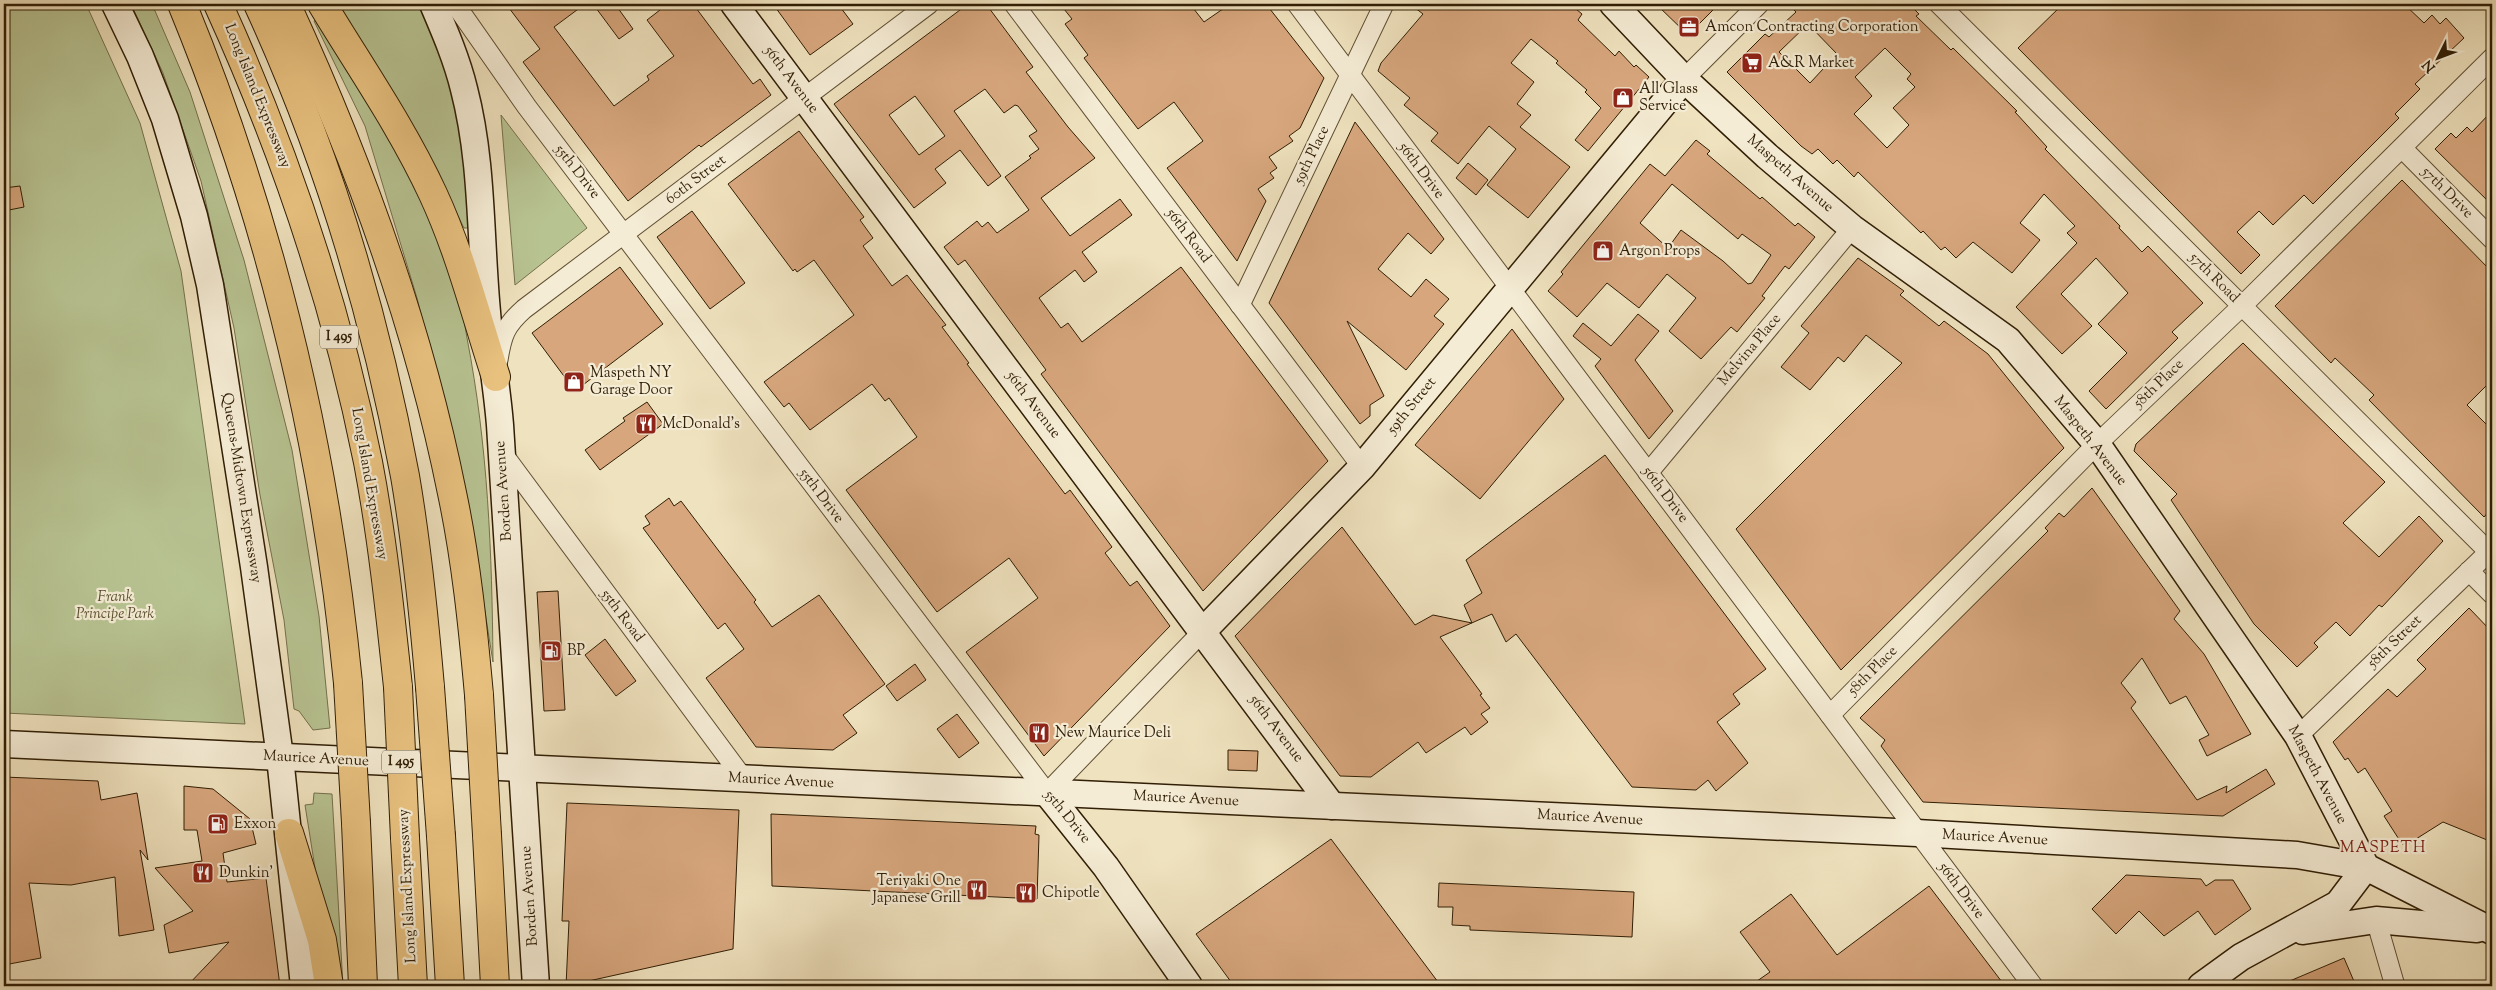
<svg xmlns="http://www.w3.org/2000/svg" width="2496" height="990" font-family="'Sorts Mill Goudy',serif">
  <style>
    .green { fill: #b8c392; stroke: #74704c }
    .building { fill: #d7a67d; stroke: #301e05; fill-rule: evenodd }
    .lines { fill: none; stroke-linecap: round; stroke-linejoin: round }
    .street-casing { stroke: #604f33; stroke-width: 21 }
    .secondary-casing { stroke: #301e05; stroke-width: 29 }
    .highway-casing { stroke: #301e05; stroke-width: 30 }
    .street { stroke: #f5ecd5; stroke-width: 19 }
    .secondary { stroke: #f5ecd5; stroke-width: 26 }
    .highway { stroke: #e8c17f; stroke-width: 28 }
    .highway-bridge-casing { stroke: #301e05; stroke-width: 30; stroke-linecap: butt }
    .highway-bridge { stroke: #e8c17f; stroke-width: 28 }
    .labels { text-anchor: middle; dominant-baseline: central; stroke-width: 4.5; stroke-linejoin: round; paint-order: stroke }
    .shield { fill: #f5ecd5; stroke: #6b5c43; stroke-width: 1 }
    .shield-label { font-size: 14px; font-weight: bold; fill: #301e05 }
    .poi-label { font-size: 15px; fill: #301e05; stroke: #f5ecd5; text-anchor: start }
    .street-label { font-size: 15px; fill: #301e05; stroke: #f5ecd5 }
    .park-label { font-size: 15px; font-style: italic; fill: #59502f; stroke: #f5ecd5 }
    .neighbourhood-label { font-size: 16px; letter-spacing: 1px; fill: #7a1f14; stroke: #f5ecd5 }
  </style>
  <rect width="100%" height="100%" fill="#efe2be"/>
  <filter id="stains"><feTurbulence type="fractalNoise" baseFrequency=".004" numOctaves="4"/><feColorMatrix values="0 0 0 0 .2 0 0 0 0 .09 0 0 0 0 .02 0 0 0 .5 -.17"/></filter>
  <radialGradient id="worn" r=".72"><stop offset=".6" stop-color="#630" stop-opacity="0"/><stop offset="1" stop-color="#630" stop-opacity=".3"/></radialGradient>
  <g class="green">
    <polygon points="4,4 86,4 140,123 181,271 245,724 4,713"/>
    <polygon points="131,4 152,4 190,92 244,260 292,450 319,616 330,728 313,730 299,711 294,709 284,620 260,495 234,328 201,181 163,73"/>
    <path d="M337,4h81c20,36 37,91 43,132 4,30 5,61 8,92h-5l-35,-70z"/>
    <path d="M318,19c46,75 96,149 129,231 11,28 15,59 20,88 21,108 25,215 26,324l-26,-162 -50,-202 -52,-172 -51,-105z"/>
    <polygon points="501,115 587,228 515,285"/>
    <polygon points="314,793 332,794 343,986 338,986 325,931 305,805 313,804"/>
  </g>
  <g class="building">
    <polygon points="506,4 585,4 554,27 614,106 649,80 647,76 674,56 647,20 660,10 655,4 693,4 753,84 760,79 771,95 701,147 699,145 628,201 523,62 540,49"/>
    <polygon points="593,4 615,4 633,29 619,39"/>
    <polygon points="773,4 838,4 853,24 810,55"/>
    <path d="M968,4h18l47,63 -7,5 42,55 27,31 -54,40 29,38 50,-37 12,16 -50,37 15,20 -13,10 -9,-12 -36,28 22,30 7,-5 14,19 99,-75 147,194 -125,130 -162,-217 5,-4 -81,-110 -7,5 -14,-18 33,-26 5,6 6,-5 9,11 32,-23 -24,-33 26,-19 -2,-2 10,-7 -10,-13 8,-5 -19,-25 -3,-1 -11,8 -19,-24 -31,22 47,65 -13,10 -28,-36 -25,19 11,14 -32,25 -80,-104zM915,96l30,40 -26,19 -30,-40z"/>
    <polygon points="1060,4 1190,4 1204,22 1230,4 1266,4 1324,78 1300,128 1289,136 1293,141 1269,157 1277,168 1270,173 1274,178 1258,189 1266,201 1237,261 1167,168 1203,141 1174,102 1138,129 1084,58 1088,55 1065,24 1072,19"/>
    <polygon points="1410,4 1570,4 1582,14 1578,20 1615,56 1619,51 1634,67 1636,65 1649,77 1588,151 1575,140 1601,108 1585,92 1587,90 1556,63 1558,61 1531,39 1511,63 1534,82 1517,104 1531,115 1520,127 1570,167 1528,218 1487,185 1516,149 1489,126 1458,164 1431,141 1438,133 1404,105 1410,98 1378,71 1381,63 1423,14"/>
    <polygon points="1656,4 1719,4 1688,35"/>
    <path d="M1788,4h121l10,10 -3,2 35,34 2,-2 64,63 -2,1 32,35 -2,2 75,77 -1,2 23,24 6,-6 55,57 -31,29 6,6 -72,71 -17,-18 38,-38 -29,-29 30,-31 -32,-35 -35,36 31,32 -30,28 -46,-47 61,-64 -10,-10 8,-7 -31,-32 -24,29 20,17 -28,33 -39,-31 -17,16 -11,-11 -4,3 -18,-19 -2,2 -63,-61 -4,5 -17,-17 -4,4 -15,-15 -6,5 -11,-8 -74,-74 38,-38 4,3 27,-25zM1808,24l29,30 -27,29 -31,-31zM1885,48l26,26 -4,5 8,8 -22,21 16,17 -22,23 -33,-34 18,-18 -17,-19z"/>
    <polygon points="2063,4 2404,4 2424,23 2432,15 2440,24 2446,18 2464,38 2415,84 2420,89 2395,114 2399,118 2313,204 2304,195 2273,225 2259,211 2237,232 2260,255 2241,274 2018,48"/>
    <polygon points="2492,111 2492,205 2435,149 2451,133 2456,138 2467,127 2472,132"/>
    <polygon points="1355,122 1444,239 1431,254 1408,233 1378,269 1411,297 1426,279 1449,299 1434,316 1444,324 1406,370 1347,321 1384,396 1370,405 1370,416 1360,424 1269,303"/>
    <polygon points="799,131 864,217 860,220 873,238 863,246 892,286 907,275 946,325 942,327 969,363 967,364 1065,494 1070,490 1112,547 1105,553 1130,586 1137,581 1170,626 1044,756 966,652 1038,598 1009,558 937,612 846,490 917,437 889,398 885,401 872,384 810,430 789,403 784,407 764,382 854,315 814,260 797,272 795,269 793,271 728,184"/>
    <path d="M1696,140l14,11 -3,3 53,45 2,-2 33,29 3,-3 17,14 -26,32 -4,-3 -23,30 3,2 -28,34 -6,-5 -30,32 -32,-28 27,-33 -29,-24 -28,34 -32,-25 -30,34 -29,-26 15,-17 -2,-2 89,-108 15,12zM1672,184l66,55 4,-5 29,21 -19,28 -4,1 -25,-23 -42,-31 -13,18 -28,-25z"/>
    <polygon points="1468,163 1488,180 1476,195 1456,178"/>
    <polygon points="2402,180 2492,272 2492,380 2467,405 2492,430 2492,508 2484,517 2369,400 2374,395 2335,358 2331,363 2275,306"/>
    <polygon points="20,186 24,207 4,211 4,188"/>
    <polygon points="692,211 745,283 710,309 657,237"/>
    <polygon points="1858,258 1904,291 1900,295 1939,326 1944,321 1988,354 2064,448 1841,670 1736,529 1902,363 1866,335 1844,362 1838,357 1810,390 1781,367 1809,333 1801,326"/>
    <polygon points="620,267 663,324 575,391 532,333"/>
    <polygon points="1638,314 1659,331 1635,360 1673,411 1649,439 1595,366 1601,359 1573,336 1583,323 1611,346"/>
    <polygon points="1512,329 1564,399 1480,499 1415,445"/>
    <polygon points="2243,343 2385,482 2343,523 2379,557 2419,516 2443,541 2382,607 2379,605 2350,636 2336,622 2314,643 2318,647 2297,667 2254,624 2171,500 2177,494 2134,451 2136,444"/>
    <polygon points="647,402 663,424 600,470 585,450 625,421 623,418"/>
    <polygon points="1605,455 1766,669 1733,694 1740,704 1717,722 1748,763 1716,791 1708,780 1696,790 1632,787 1516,634 1506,642 1492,614 1440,637 1482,694 1480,695 1490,708 1481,714 1488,722 1471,735 1465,727 1426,753 1418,742 1371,777 1340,776 1235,636 1342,527 1415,625 1433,615 1472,623 1464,605 1482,593 1466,560"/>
    <polygon points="2092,488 2180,611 2174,619 2204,654 2251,734 2207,756 2199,740 2209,735 2186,696 2170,704 2142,658 2121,683 2136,702 2131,708 2197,800 2227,786 2226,793 2266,769 2275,784 2223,816 1923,802 1881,746 1885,740 1860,718 2048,531 2045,528 2059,513 2064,517"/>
    <polygon points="669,498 674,506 681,501 756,600 754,602 772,627 819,595 885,684 843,715 857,733 833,750 756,747 706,678 744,649 725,623 718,629 643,528 650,524 645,516"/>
    <polygon points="558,591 565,710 544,711 537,592"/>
    <polygon points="2469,608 2492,632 2492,842 2443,822 2408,844 2402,844 2384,816 2392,811 2365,768 2358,773 2348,758 2345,760 2333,742 2388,689 2397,697 2426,669 2417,660"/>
    <polygon points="605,639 636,681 616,696 585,655"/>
    <polygon points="915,664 926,680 897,701 886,686"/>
    <polygon points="957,714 979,743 959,758 937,729"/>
    <polygon points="1228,750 1258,751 1257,771 1228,770"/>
    <polygon points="4,777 98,781 101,800 137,793 148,860 140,850 154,930 119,936 115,877 71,885 29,883 41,958 4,965"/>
    <polygon points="184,786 213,789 250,819 256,844 223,853 227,882 266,878 280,986 187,986 229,942 169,953 164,925 193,911 155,868 202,861 197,830 184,830"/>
    <polygon points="567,803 739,810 733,949 566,986 569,921 562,921"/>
    <polygon points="771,814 1036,826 1035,834 1039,835 1037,899 772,886"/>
    <polygon points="1331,839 1441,986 1234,986 1196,934"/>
    <polygon points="2126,875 2201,879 2206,886 2215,880 2233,880 2251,909 2215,935 2198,911 2164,936 2139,911 2116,934 2092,909"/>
    <polygon points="1439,883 1634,892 1632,937 1470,930 1470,926 1452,925 1453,907 1438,907"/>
    <polygon points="1929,886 2005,986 1750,986 1770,972 1740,932 1791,894 1837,955"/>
    <polygon points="2344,958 2356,986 2278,986"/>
  </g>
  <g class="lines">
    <g class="street-casing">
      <g id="street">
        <polyline points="455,4 527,107 1047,793 1203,631"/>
        <polyline points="1014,4 1362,467"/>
        <polyline points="1297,4 2033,986"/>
        <polyline points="1939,4 2489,552"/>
        <polyline points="1684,79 1759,4"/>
        <polyline points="2402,148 2492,239"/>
        <polyline points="1240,305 1384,4"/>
        <path d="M498,360c4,-25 7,-34 26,-51l405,-305"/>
        <polyline points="503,454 743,778"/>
        <polyline points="1648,473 1852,228"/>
        <polyline points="2469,571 2492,594"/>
        <polyline points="1830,715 2097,444 2242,306 2492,58"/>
        <polyline points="2298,736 2492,549"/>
        <polyline points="2376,920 2395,986"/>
      </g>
    </g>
    <g class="secondary-casing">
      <g id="secondary">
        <polyline points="115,4 140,56 165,119 194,216 210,285 254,567 280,757 304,986"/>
        <path d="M433,4c12,28 24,56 31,85 19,73 16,149 23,223 3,38 10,75 13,113l36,561"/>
        <polyline points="734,4 1332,806"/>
        <polyline points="1613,4 1684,79 1767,156 1852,228 2008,340 2097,444 2298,736 2366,867 2492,931"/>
        <polyline points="1203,631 1362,467 1684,79"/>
        <polyline points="4,744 1917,833 2297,855 2366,867"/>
        <polyline points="1047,793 1106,867 1189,986"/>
        <polyline points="2303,931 2376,920 2477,929"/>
        <polyline points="2201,986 2241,957 2338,904 2366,867"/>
      </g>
    </g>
    <g class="highway-casing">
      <g id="highway">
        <path d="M182,4c90,219 143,444 166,679"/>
        <path d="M218,4c67,147 118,299 150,458 14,74 22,149 30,225"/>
        <path d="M258,4c69,150 117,310 147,472 12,70 19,141 25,211"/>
        <path d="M286,4c72,156 132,320 166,489 14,66 21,135 27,202"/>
        <path d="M322,4c38,63 80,123 111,190 27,58 43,122 63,183"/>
        <polyline points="356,823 363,986"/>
        <polyline points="289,833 322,940 329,986"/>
        <polyline points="487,835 495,986"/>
        <polyline points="441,836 450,986"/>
        <polyline points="405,838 413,986"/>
      </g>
    </g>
    <use href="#street" class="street"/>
    <use href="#secondary" class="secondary"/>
    <use href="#highway" class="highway"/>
    <g class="highway-bridge-casing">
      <g id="highway-bridge">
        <polyline points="348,683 356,823"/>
        <polyline points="398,687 405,838"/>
        <polyline points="430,687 441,836"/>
        <polyline points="479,695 487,835"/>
      </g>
    </g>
    <use href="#highway-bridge" class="highway-bridge"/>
  </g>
  <defs>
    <g id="office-square" transform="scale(1.125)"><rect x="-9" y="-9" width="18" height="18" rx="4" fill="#8f2418" stroke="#f5ecd5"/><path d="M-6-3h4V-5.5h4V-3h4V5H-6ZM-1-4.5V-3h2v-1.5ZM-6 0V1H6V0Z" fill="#fff"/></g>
    <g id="supermarket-square" transform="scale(1.125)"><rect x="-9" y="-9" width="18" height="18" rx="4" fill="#8f2418" stroke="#f5ecd5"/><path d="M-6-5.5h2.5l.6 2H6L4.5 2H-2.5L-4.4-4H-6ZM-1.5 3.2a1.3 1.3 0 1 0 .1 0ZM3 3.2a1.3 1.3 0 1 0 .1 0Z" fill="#fff"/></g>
    <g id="shop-square" transform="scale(1.125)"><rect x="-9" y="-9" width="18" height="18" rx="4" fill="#8f2418" stroke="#f5ecd5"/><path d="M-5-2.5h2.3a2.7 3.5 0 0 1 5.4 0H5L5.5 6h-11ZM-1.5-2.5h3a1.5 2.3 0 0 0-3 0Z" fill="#fff"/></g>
    <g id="restaurant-square" transform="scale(1.125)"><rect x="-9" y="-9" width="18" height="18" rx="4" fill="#8f2418" stroke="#f5ecd5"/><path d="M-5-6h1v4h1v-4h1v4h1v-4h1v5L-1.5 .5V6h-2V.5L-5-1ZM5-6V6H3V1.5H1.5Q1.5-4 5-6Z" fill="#fff"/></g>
    <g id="fuel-square" transform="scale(1.125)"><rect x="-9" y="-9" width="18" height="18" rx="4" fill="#8f2418" stroke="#f5ecd5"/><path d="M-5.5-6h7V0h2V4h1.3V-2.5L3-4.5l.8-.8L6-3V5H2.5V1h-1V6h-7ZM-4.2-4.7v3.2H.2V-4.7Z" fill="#fff"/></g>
  </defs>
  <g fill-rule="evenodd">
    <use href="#office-square" x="1689" y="27"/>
    <use href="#supermarket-square" x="1752" y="63"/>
    <use href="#shop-square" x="1623" y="98"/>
    <use href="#shop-square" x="1603" y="251"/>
    <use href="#shop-square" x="574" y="382"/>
    <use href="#restaurant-square" x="646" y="424"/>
    <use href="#fuel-square" x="551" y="651"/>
    <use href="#restaurant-square" x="1039" y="733"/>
    <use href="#fuel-square" x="218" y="824"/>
    <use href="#restaurant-square" x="203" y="873"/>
    <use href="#restaurant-square" x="977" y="890"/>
    <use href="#restaurant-square" x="1026" y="893"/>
  </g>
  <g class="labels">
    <g class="shield">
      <rect x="320" y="325.5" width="38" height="23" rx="4"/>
      <rect x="382" y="750.5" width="38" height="23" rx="4"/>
    </g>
    <g class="shield-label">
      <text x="339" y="337">I 495</text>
      <text x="401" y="762">I 495</text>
    </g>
    <g class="poi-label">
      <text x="1705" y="27">Amcon Contracting Corporation</text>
      <text x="1768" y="63">A&amp;R Market</text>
      <text x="1639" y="89">All Glass<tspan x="1639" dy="17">Service</tspan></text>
      <text x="1619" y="251">Argon Props</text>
      <text x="590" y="373">Maspeth NY<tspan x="590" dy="17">Garage Door</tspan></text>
      <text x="662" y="424">McDonald's</text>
      <text x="567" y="651">BP</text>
      <text x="1055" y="733">New Maurice Deli</text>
      <text x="234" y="824">Exxon</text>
      <text x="219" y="873">Dunkin'</text>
      <text x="961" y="881" text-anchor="end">Teriyaki One<tspan x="961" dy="17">Japanese Grill</tspan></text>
      <text x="1042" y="893">Chipotle</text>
    </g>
    <g class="street-label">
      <text transform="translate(791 80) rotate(53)">56th Avenue</text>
      <text transform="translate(257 96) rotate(68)">Long Island Expressway</text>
      <text transform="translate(1312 155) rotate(-64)">59th Place</text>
      <text transform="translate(1421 171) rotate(53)">56th Drive</text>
      <text transform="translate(577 172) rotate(52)">55th Drive</text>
      <text transform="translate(1790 174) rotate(41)">Maspeth Avenue</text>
      <text transform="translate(696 180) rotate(-37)">60th Street</text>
      <text transform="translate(2447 193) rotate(45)">57th Drive</text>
      <text transform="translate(1188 236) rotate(53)">56th Road</text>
      <text transform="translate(2214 278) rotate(45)">57th Road</text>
      <text transform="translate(1750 350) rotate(-50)">Melvina Place</text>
      <text transform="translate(2159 384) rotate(-44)">58th Place</text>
      <text transform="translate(1033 405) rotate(53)">56th Avenue</text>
      <text transform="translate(1412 406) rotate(-51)">59th Street</text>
      <text transform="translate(2090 441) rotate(52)">Maspeth Avenue</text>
      <text transform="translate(369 484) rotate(80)">Long Island Expressway</text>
      <text transform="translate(241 488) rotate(81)">Queens-Midtown Expressway</text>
      <text transform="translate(504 491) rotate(-94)">Borden Avenue</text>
      <text transform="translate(1665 495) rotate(53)">56th Drive</text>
      <text transform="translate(821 496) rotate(53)">55th Drive</text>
      <text transform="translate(622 616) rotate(53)">55th Road</text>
      <text transform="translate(2395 642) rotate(-44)">58th Street</text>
      <text transform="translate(1873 671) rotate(-45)">58th Place</text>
      <text transform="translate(1276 729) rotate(53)">56th Avenue</text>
      <text transform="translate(316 759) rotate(3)">Maurice Avenue</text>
      <text transform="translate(2317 775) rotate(62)">Maspeth Avenue</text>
      <text transform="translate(781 781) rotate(3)">Maurice Avenue</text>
      <text transform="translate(1186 799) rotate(3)">Maurice Avenue</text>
      <text transform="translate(1067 817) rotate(51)">55th Drive</text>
      <text transform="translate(1590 818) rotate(3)">Maurice Avenue</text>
      <text transform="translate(1995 838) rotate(3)">Maurice Avenue</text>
      <text transform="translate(408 886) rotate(-93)">Long Island Expressway</text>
      <text transform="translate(1961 891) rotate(53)">56th Drive</text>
      <text transform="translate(530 896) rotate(-94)">Borden Avenue</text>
    </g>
    <g class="park-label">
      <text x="115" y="597">Frank<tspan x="115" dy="17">Principe Park</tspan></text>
    </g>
    <g class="neighbourhood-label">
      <text x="2383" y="848">MASPETH</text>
    </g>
  </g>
  <rect width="2496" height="990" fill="none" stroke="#efe2be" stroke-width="20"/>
  <rect x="5" y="5" width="2486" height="980" fill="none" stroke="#301e05" stroke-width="2.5"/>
  <rect x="10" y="10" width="2476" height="970" fill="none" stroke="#301e05"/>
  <g transform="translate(2438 58) rotate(228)" stroke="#f5ecd5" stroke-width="4" paint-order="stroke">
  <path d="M0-4L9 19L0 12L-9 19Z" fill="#301e05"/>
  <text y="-8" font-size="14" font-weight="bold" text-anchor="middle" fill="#301e05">N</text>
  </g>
  <rect width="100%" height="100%" filter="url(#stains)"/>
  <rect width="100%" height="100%" fill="url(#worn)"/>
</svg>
